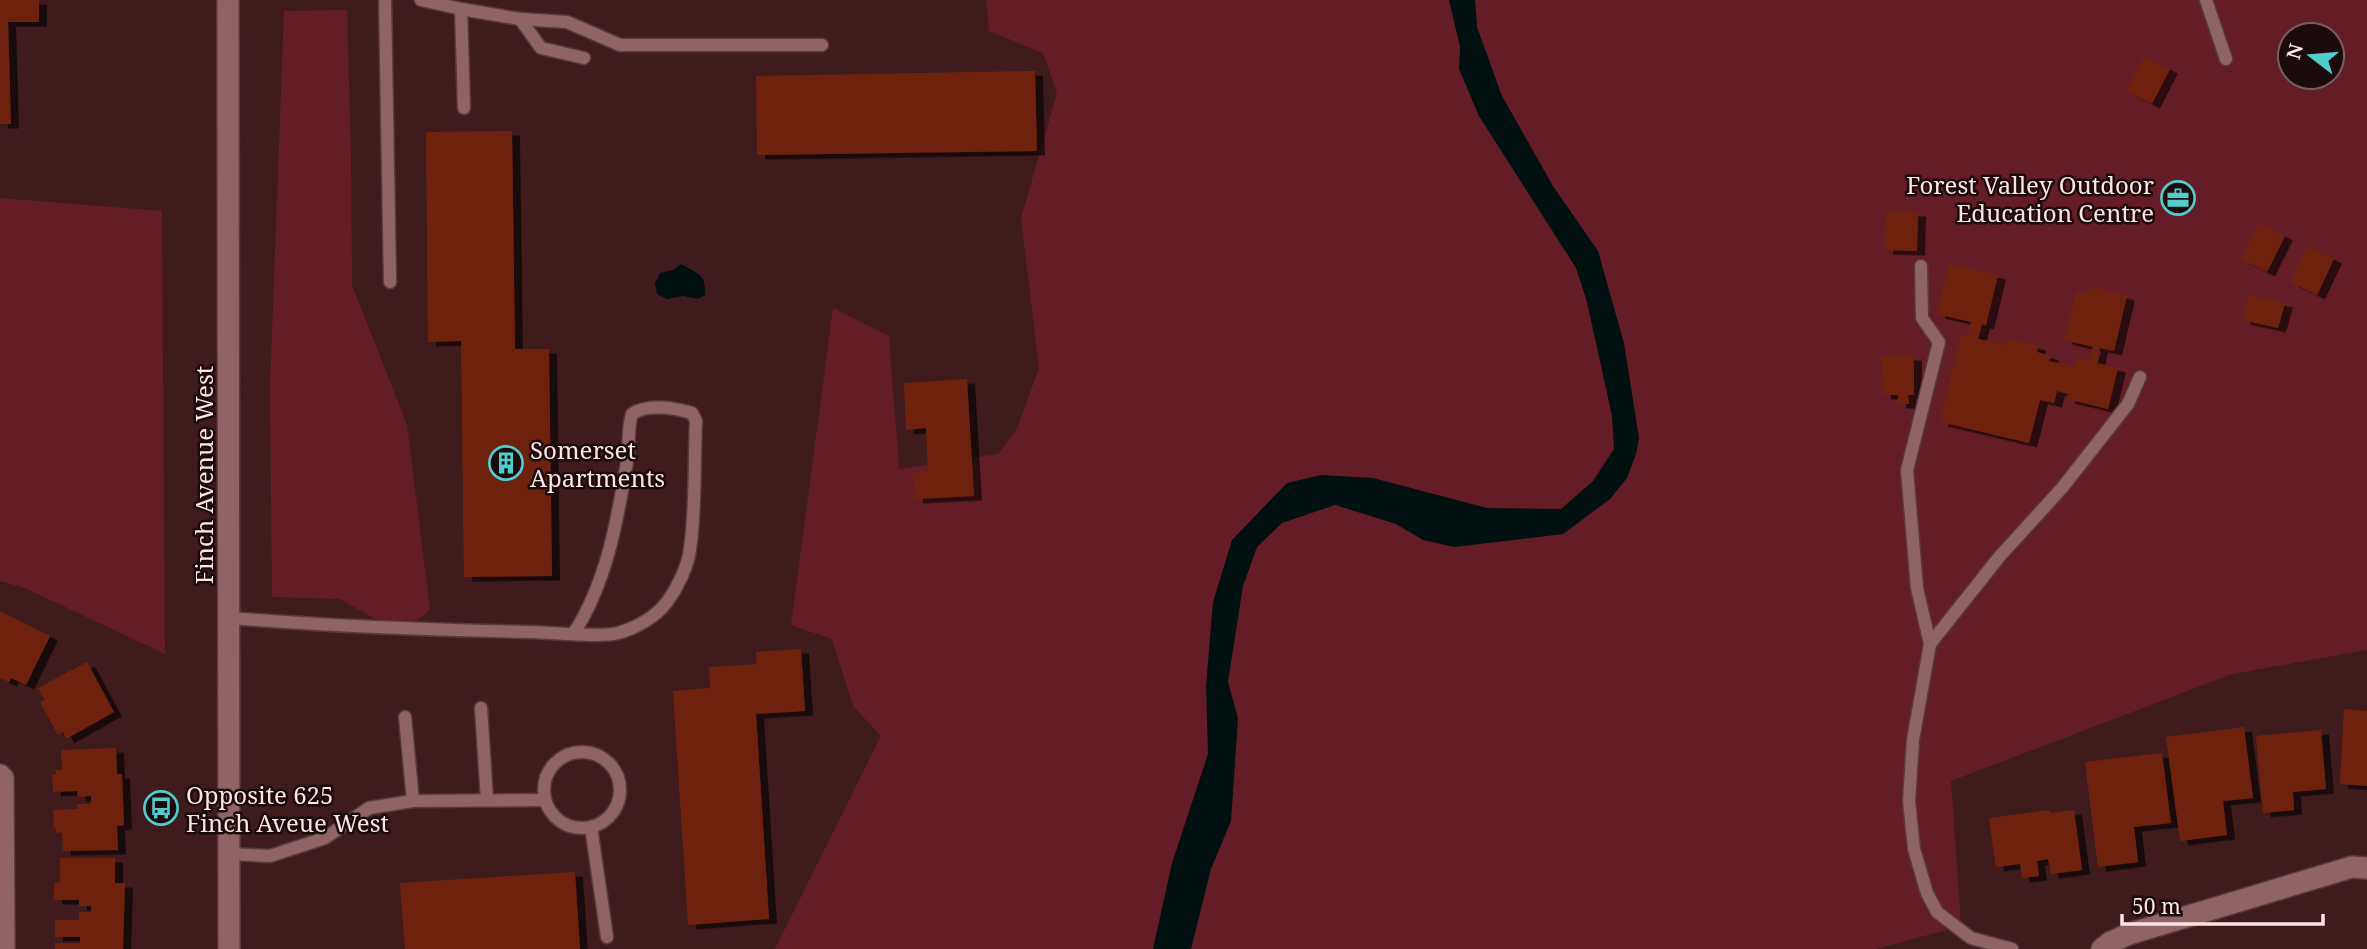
<svg xmlns="http://www.w3.org/2000/svg" width="2367" height="949" font-family="'Noto Serif',serif">
  <style>
    .green { fill: #641d27; fill-rule: evenodd }
    .water { fill: #021010 }
    .building { fill: #6e230e; filter: url(#shadow) }
    .lines { fill: none; stroke-linecap: round; stroke-linejoin: round }
    .lane-casing { stroke: #583a3d; stroke-width: 15 }
    .street-casing { stroke: #583a3d; stroke-width: 24 }
    .secondary-casing { stroke: #583a3d; stroke-width: 24 }
    .lane { stroke: #906467; stroke-width: 12 }
    .street { stroke: #906467; stroke-width: 21 }
    .secondary { stroke: #906467; stroke-width: 21 }
    .labels { text-anchor: middle; dominant-baseline: central; stroke-width: 5; stroke-linejoin: round; paint-order: stroke }
    .poi-label { font-size: 24px; fill: #fde3e4; stroke: #1b0b0c; text-anchor: start }
    .street-label { font-size: 24px; fill: #fde3e4; stroke: #1b0b0c }
  </style>
  <defs>
    <filter id="shadow"><feDropShadow dx="8" dy="4.5" stdDeviation="0" flood-color="#0009"/></filter>
  </defs>
  <rect width="100%" height="100%" fill="#3f1b1e"/>
  <g class="green">
    <path d="M986,0h1381v650l-135,24 -281,107 10,145 -85,23h-1101l106,-213 -28,-30 -21,-67 -41,-14 42,-317 56,28 10,133 99,-15 19,-25 22,-61 -18,-150 36,-125 -14,-40 -54,-22zM2290,35h42v42h-42z"/>
    <polygon points="347,10 351,153 352,285 407,425 430,610 412,624 375,619 340,599 272,597 270,387 284,11"/>
    <polygon points="0,198 162,211 165,654 25,588 0,581"/>
  </g>
  <g class="water">
    <polygon points="1449,0 1475,0 1477,27 1502,96 1553,186 1598,251 1624,343 1639,438 1636,454 1627,478 1610,499 1563,534 1454,547 1423,540 1396,524 1335,505 1282,523 1257,547 1243,586 1228,682 1238,718 1231,821 1211,869 1191,949 1153,949 1172,863 1208,754 1206,686 1213,602 1232,540 1287,483 1321,475 1373,478 1487,508 1561,509 1593,481 1614,449 1612,416 1587,302 1576,268 1479,116 1459,69 1460,47"/>
    <path d="M681,264c17,10 25,9 24,31l-7,4 -15,-3 -16,3 -10,-5 -2,-11 5,-10 13,-3z"/>
  </g>
  <g class="building">
    <polygon points="0,0 39,0 39,22 8,22 11,124 0,124"/>
    <polygon points="2144,56 2170,69 2152,104 2126,91"/>
    <polygon points="1035,71 1037,151 757,155 756,76"/>
    <polygon points="512,131 515,349 549,349 552,576 464,577 461,341 428,342 426,132"/>
    <polygon points="1886,211 1918,212 1917,251 1885,250"/>
    <polygon points="2259,223 2285,236 2267,272 2241,259"/>
    <polygon points="2308,246 2334,259 2317,295 2290,282"/>
    <polygon points="1949,264 1998,275 1986,325 1982,324 1978,339 2006,345 2008,338 2038,346 2037,352 2051,356 2049,361 2075,367 2077,358 2089,361 2093,347 2064,340 2076,291 2088,294 2090,286 2127,296 2114,351 2100,348 2097,363 2118,368 2108,409 2067,399 2068,394 2057,391 2054,403 2040,400 2029,443 1940,422 1961,334 1968,336 1971,322 1937,314"/>
    <polygon points="2248,295 2285,303 2278,328 2242,320"/>
    <polygon points="1882,356 1914,356 1914,395 1908,395 1909,404 1898,404 1898,395 1883,395"/>
    <polygon points="967,379 974,496 915,499 913,473 928,472 926,428 906,430 904,383"/>
    <polygon points="0,611 50,636 26,685 11,678 9,682 0,678"/>
    <polygon points="801,649 805,711 756,714 769,919 688,925 673,691 710,688 709,667 757,664 756,652"/>
    <polygon points="87,662 114,712 66,739 63,732 58,735 40,702 45,700 38,688"/>
    <polygon points="2344,709 2367,711 2367,786 2340,784"/>
    <polygon points="2244,727 2253,798 2223,801 2227,835 2180,841 2166,737"/>
    <polygon points="2321,730 2326,789 2293,792 2294,810 2263,813 2256,736"/>
    <polygon points="116,748 117,774 122,774 124,825 117,826 118,850 63,851 62,832 56,833 56,828 54,828 53,810 78,809 77,804 91,804 91,796 78,797 77,791 53,792 52,775 56,775 56,770 62,770 61,750"/>
    <polygon points="2162,753 2171,823 2134,827 2138,862 2098,867 2085,762"/>
    <polygon points="2049,810 2050,813 2074,810 2082,870 2051,874 2048,859 2037,861 2039,876 2022,878 2020,864 1996,867 1989,818"/>
    <polygon points="60,858 115,858 115,883 125,883 123,949 55,949 55,943 80,943 80,937 55,937 55,920 79,920 79,912 91,912 91,906 79,906 79,900 54,900 54,883 60,882"/>
    <polygon points="575,872 580,949 405,949 400,883"/>
  </g>
  <g class="lines">
    <g class="lane-casing">
      <g id="lane">
        <polyline points="385,0 390,282"/>
        <polyline points="421,0 461,9 464,108"/>
        <polyline points="2206,0 2226,59"/>
        <polyline points="461,9 520,19 567,22 620,45 822,45"/>
        <polyline points="520,19 541,48 584,58"/>
        <polyline points="1921,266 1922,318 1939,342 1907,470 1917,588 1930,644 1913,740 1909,801 1914,849 1927,893 1937,912 1971,938 2012,949"/>
        <path d="M230,618c99,8 198,12 298,14 21,0 72,6 90,1 18,-5 38,-16 49,-31 11,-15 21,-36 23,-53 6,-40 4,-87 6,-128l-4,-8c-17,-5 -45,-10 -60,1 -5,15 -2,32 -5,48 -10,60 -20,119 -53,171"/>
        <polyline points="1930,644 2000,556 2062,488 2128,404 2140,377"/>
        <polyline points="481,708 487,800"/>
        <polyline points="405,717 413,801"/>
        <circle cx="582" cy="790" r="38"/>
        <polyline points="591,827 607,937"/>
        <polyline points="229,854 270,856 325,838 369,808 413,801 545,800"/>
      </g>
    </g>
    <g class="street-casing">
      <g id="street">
        <polyline points="0,775 3,778 4,949"/>
        <polyline points="2102,949 2111,942 2129,934 2352,867 2367,868"/>
      </g>
    </g>
    <g class="secondary-casing">
      <polyline id="secondary" points="228,0 229,949"/>
    </g>
    <use href="#lane" class="lane"/>
    <use href="#street" class="street"/>
    <use href="#secondary" class="secondary"/>
  </g>
  <defs>
    <g id="office-ring" transform="scale(1.75)"><circle r="9.5" fill="#1b0b0c" stroke="#52cdce" stroke-width="1.5"/><path d="M-6-3h4V-5.5h4V-3h4V5H-6ZM-1-4.5V-3h2v-1.5ZM-6 0V1H6V0Z" fill="#52cdce"/></g>
    <g id="building-ring" transform="scale(1.75)"><circle r="9.5" fill="#1b0b0c" stroke="#52cdce" stroke-width="1.5"/><path d="M-4-6H4V6H1V3H-1V6H-4ZM-2.5-4.3h1.7v1.8h-1.7ZM.8-4.3h1.7v1.8H.8ZM-2.5-1h1.7V.8h-1.7ZM.8-1h1.7V.8H.8Z" fill="#52cdce"/></g>
    <g id="bus-ring" transform="scale(1.75)"><circle r="9.5" fill="#1b0b0c" stroke="#52cdce" stroke-width="1.5"/><path d="M-5-6H5V4H4V6H2V4H-2V6H-4V4H-5ZM-3.5-4V0h7V-4ZM-3.5 1.2v1.5H-2V1.2ZM2 1.2v1.5H3.5V1.2Z" fill="#52cdce"/></g>
  </defs>
  <g fill-rule="evenodd">
    <use href="#office-ring" x="2178" y="198"/>
    <use href="#building-ring" x="506" y="463"/>
    <use href="#bus-ring" x="161" y="808"/>
  </g>
  <g class="labels">
    <g class="poi-label">
      <text x="2154" y="184" text-anchor="end">Forest Valley Outdoor<tspan x="2154" dy="28">Education Centre</tspan></text>
      <text x="530" y="449">Somerset<tspan x="530" dy="28">Apartments</tspan></text>
      <text x="186" y="794">Opposite 625<tspan x="186" dy="28">Finch Aveue West</tspan></text>
    </g>
    <g class="street-label">
      <text transform="translate(203 475) rotate(-90)">Finch Avenue West</text>
    </g>
  </g>
  <g transform="translate(2311 56) rotate(286)"><circle r="33" fill="#1b0b0c" stroke="#756162" stroke-width="2"/>
  <path d="M0-5L12 26L0 18L-12 26Z" fill="#52cdce"/>
  <text y="-10" font-size="19" font-weight="bold" text-anchor="middle" fill="#fde3e4">N</text>
  </g>
  <path d="M2122 914v10h201v-10" fill="none" stroke="#fde3e4" stroke-width="3.5"/>
  <text x="2132" y="914" font-size="21" fill="#fde3e4" stroke="#1b0b0c" stroke-width="5" paint-order="stroke">50 m</text>
</svg>
